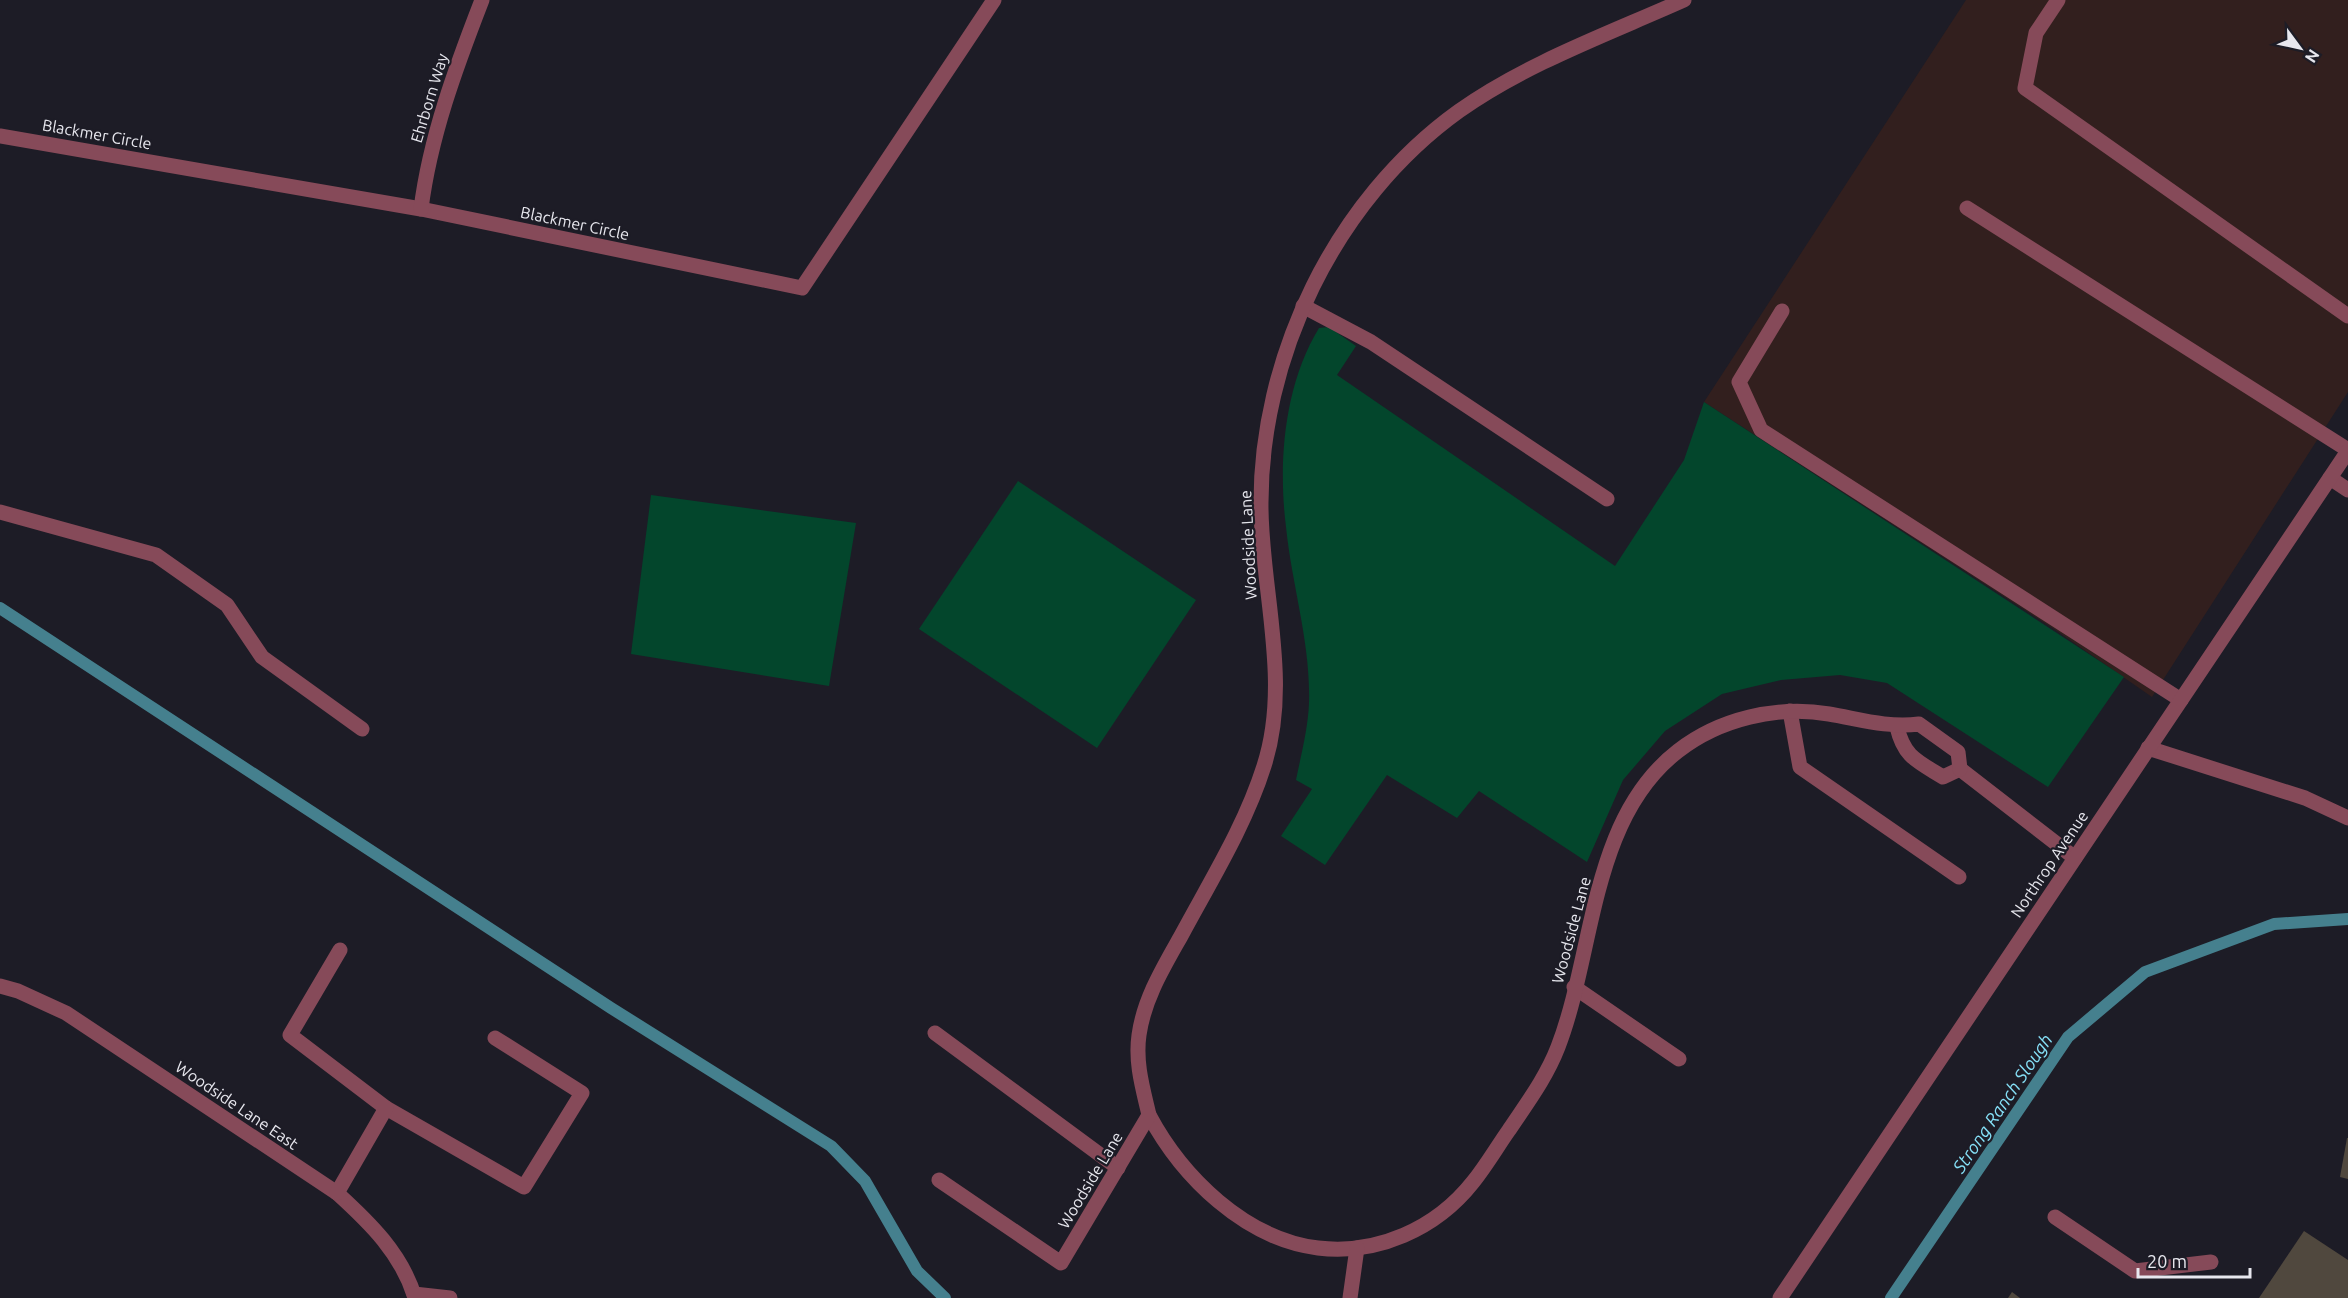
<svg xmlns="http://www.w3.org/2000/svg" width="2348" height="1298" font-family="Ubuntu,sans-serif">
  <style>
    .commercial { fill: #321f1e }
    .green { fill: #03462c }
    .lines { fill: none; stroke-linecap: round; stroke-linejoin: round }
    .stream { stroke: #45808e; stroke-width: 12 }
    .building { fill: #50483e }
    .minor { stroke: #864a59; stroke-width: 15 }
    .labels { text-anchor: middle; dominant-baseline: central; stroke-width: 4.5; stroke-linejoin: round; paint-order: stroke }
    .street-label { font-size: 16px; fill: #e7e7ee; stroke: #1d1c26 }
    .water-label { font-size: 18px; font-style: italic; fill: #86e1f8; stroke: #1d1c26 }
  </style>
  <rect width="100%" height="100%" fill="#1d1c26"/>
  <polygon class="commercial" points="1966,0 2348,0 2348,392 2152,697 2054,629 1704,402"/>
  <g class="green">
    <path d="M1329,327l27,19 -19,29 278,191 69,-106 20,-58 420,275 -76,110 -161,-104 -47,-8 -59,5 -59,14 -57,37 -42,49 -36,82 -108,-71 -22,27 -70,-43 -62,90 -44,-29 31,-47 -16,-9c5,-25 12,-51 13,-77 2,-59 -17,-117 -23,-176 -8,-64 -2,-142 33,-199z"/>
    <polygon points="1018,481 1196,600 1097,748 919,629"/>
    <polygon points="651,495 856,523 829,686 631,654"/>
  </g>
  <g class="lines">
    <g class="stream">
      <polyline points="0,608 611,1008 831,1146 865,1181 917,1271 945,1298"/>
      <polyline points="1891,1298 2068,1037 2145,972 2274,924 2348,919"/>
    </g>
  </g>
  <g class="building">
    <polygon points="2347,1138 2348,1138 2348,1179 2340,1177"/>
    <polygon points="2304,1231 2348,1260 2348,1298 2259,1298"/>
    <polygon points="2012,1292 2020,1298 2008,1298"/>
  </g>
  <g class="lines">
    <g class="minor">
      <polyline points="2058,0 2036,33 2025,88 2348,316"/>
      <polyline points="0,136 421,209 802,288 994,0"/>
      <polyline points="1967,208 2348,450"/>
      <path d="M421,209c9,-72 35,-142 61,-209"/>
      <polyline points="1303,306 1371,342 1607,499"/>
      <polyline points="1782,311 1739,382 1761,430 2181,700"/>
      <polyline points="2330,478 2348,490"/>
      <polyline points="0,512 156,555 227,605 262,657 362,729"/>
      <polyline points="1790,711 1800,767 1959,877"/>
      <path d="M1897,727c7,30 20,34 46,50l17,-8"/>
      <polyline points="2148,748 2305,798 2348,818"/>
      <polyline points="1960,769 2075,858"/>
      <path d="M0,986l18,5 48,22 271,180c33,30 65,61 78,105"/>
      <polyline points="1574,987 1679,1059"/>
      <polyline points="935,1033 1118,1168"/>
      <polyline points="386,1108 524,1187 582,1093 495,1038"/>
      <path d="M1149,1115c33,62 96,124 169,133 59,7 118,-19 155,-66 13,-16 24,-35 36,-52 18,-27 37,-52 49,-83 37,-96 32,-228 120,-296 41,-32 99,-46 151,-37 30,5 58,14 90,10l39,28 2,17"/>
      <path d="M939,1180l122,83 88,-148c-6,-26 -14,-52 -10,-80 5,-36 24,-67 42,-99 30,-56 64,-110 83,-170 27,-83 -2,-173 -3,-257 -2,-151 74,-309 198,-398 68,-48 149,-77 225,-111"/>
      <polyline points="337,1193 386,1108 290,1035 340,950"/>
      <polyline points="2055,1217 2135,1271 2211,1262"/>
      <polyline points="414,1294 450,1298"/>
      <polyline points="1350,1298 1357,1248"/>
      <polyline points="1780,1298 2348,451"/>
    </g>
  </g>
  <g class="labels">
    <g class="street-label">
      <text transform="translate(429 98) rotate(-73)">Ehrborn Way</text>
      <text transform="translate(97 134) rotate(10)">Blackmer Circle</text>
      <text transform="translate(575 223) rotate(12)">Blackmer Circle</text>
      <text transform="translate(1248 545) rotate(-93)">Woodside Lane</text>
      <text transform="translate(2049 864) rotate(-56)">Northrop Avenue</text>
      <text transform="translate(1571 930) rotate(-75)">Woodside Lane</text>
      <text transform="translate(237 1105) rotate(34)">Woodside Lane East</text>
      <text transform="translate(1090 1180) rotate(-59)">Woodside Lane</text>
    </g>
    <g class="water-label">
      <text transform="translate(2002 1103) rotate(-56)">Strong Ranch Slough</text>
    </g>
  </g>
  <g transform="translate(2300 48) rotate(123)" stroke="#1d1c26" stroke-width="4.5" paint-order="stroke">
  <path d="M0-4.5L10 22L0 15L-10 22Z" fill="#e7e7ee"/>
  <text y="-9" font-size="16" font-weight="bold" text-anchor="middle" fill="#e7e7ee">N</text>
  </g>
  <path d="M2138 1268v9h112v-9" fill="none" stroke="#e7e7ee" stroke-width="3"/>
  <text x="2147" y="1268" font-size="18" fill="#e7e7ee" stroke="#1d1c26" stroke-width="4.5" paint-order="stroke">20 m</text>
</svg>
